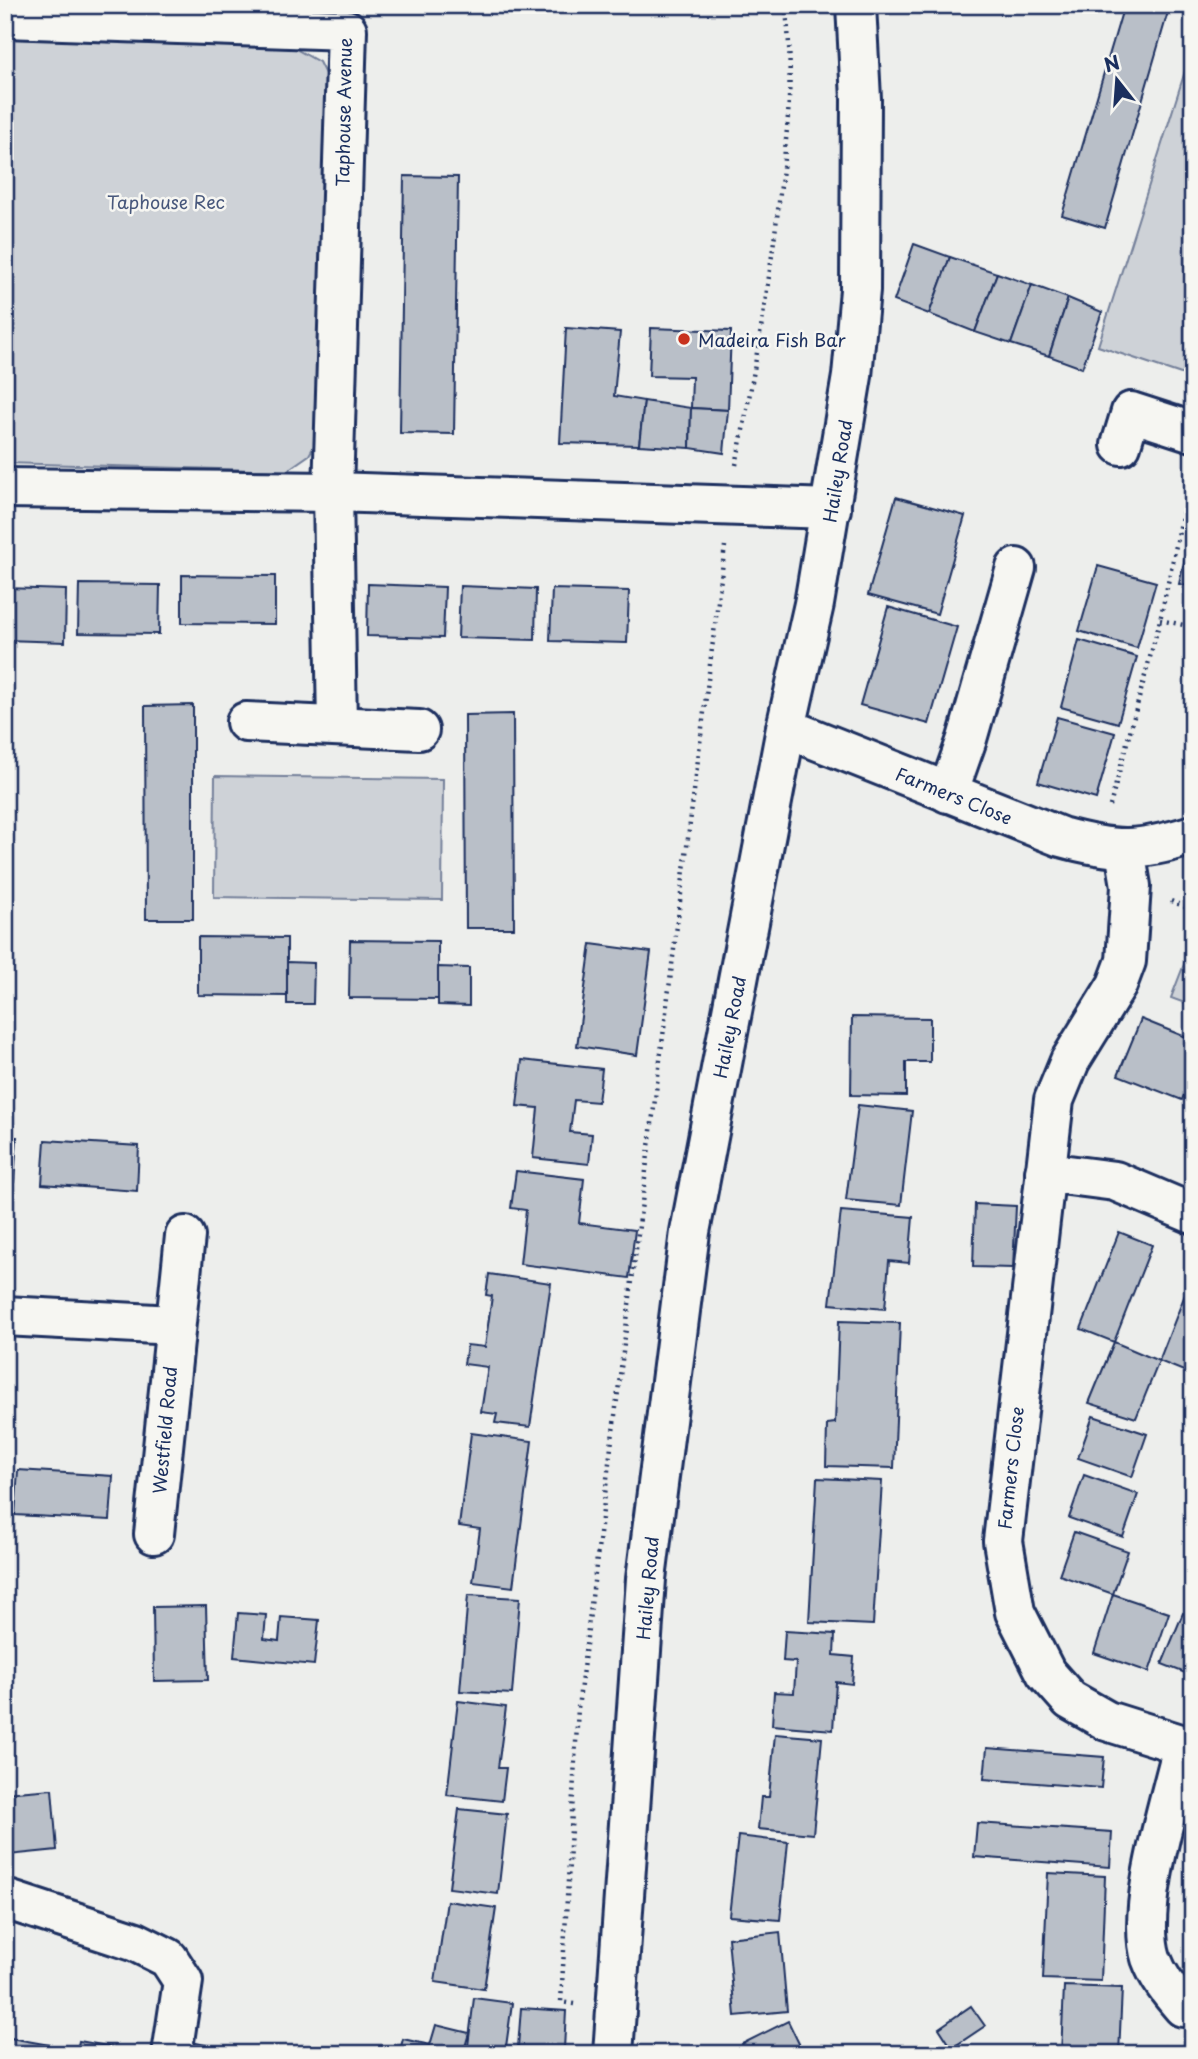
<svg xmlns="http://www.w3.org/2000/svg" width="1198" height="2059" font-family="'Playpen Sans',sans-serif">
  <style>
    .green { fill: #ced2d7; stroke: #74809a; stroke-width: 2 }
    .building { fill: #b9bfc8; stroke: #1b2f5e; stroke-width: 2 }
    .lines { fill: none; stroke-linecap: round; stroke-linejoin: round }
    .minor-casing { stroke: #1b2f5e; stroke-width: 44 }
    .major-casing { stroke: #1b2f5e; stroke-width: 44 }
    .path { stroke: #1b2f5e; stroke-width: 4.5; stroke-dasharray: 2 5; stroke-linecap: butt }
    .minor { stroke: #f6f6f2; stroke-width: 38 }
    .major { stroke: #f6f6f2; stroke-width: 38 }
    .poi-dot { fill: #c8321e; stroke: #f6f6f2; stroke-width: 2.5 }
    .labels { text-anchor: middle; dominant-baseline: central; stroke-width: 5; stroke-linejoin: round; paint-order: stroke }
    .street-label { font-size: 18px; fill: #1b2f5e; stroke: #f6f6f2 }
    .park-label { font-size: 18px; fill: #48587c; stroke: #f6f6f2 }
    .poi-label { font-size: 18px; fill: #1b2f5e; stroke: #f6f6f2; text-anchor: start }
  </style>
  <rect width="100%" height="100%" fill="#edeeec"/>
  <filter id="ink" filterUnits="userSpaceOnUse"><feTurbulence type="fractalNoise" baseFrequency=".0143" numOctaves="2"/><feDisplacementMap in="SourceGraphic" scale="14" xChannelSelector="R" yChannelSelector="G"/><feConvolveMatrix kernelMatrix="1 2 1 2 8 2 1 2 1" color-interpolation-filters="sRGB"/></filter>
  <g filter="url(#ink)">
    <g class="green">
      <polygon points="5,35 283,42 319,62 329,82 323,430 309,455 286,471 5,463"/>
      <polygon points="1193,46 1193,378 1098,346"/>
      <polygon points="215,776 443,779 442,900 214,897"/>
      <polygon points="1193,941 1193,1006 1171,998"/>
    </g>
    <g class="building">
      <polygon points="1124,5 1170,5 1105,228 1062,215"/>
      <polygon points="404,176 458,177 454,434 400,433"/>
      <polygon points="914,244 950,257 929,314 894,301"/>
      <polygon points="950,257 997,273 975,332 929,314"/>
      <polygon points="997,273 1032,285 1011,344 975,332"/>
      <polygon points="1032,285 1068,298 1049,356 1011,344"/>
      <polygon points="1068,298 1102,312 1082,368 1049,356"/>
      <polygon points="566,328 620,332 614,396 644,401 639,445 560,443"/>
      <polygon points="651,328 731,331 728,410 691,408 692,377 649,376"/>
      <polygon points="644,401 691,408 690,448 639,445"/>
      <polygon points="691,408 728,410 724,453 690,448"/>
      <polygon points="896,497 965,516 937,614 868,595"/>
      <polygon points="1192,527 1193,527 1193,587 1179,584"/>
      <polygon points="1098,566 1156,582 1137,648 1079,631"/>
      <polygon points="182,575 275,576 275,624 182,623"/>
      <polygon points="79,584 160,585 159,634 78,633"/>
      <polygon points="368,584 445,587 443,638 367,636"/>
      <polygon points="460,586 536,589 535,640 458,638"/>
      <polygon points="5,588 66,590 65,642 5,640"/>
      <polygon points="552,589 629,591 627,643 550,641"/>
      <polygon points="888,607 957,627 929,724 860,705"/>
      <polygon points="1079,640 1137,657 1118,723 1061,707"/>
      <polygon points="193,705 193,919 146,919 145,706"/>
      <polygon points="513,714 514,928 466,928 465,715"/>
      <polygon points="1057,717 1115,733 1096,799 1038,782"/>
      <polygon points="198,937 287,938 287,996 198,995"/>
      <polygon points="350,940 438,941 438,999 349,998"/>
      <polygon points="591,944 651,952 637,1055 577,1046"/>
      <polygon points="287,962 314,963 313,1004 287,1004"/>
      <polygon points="438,967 469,968 469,1006 438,1005"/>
      <polygon points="852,1017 930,1018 930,1062 906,1062 906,1096 851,1095"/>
      <polygon points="1141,1019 1193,1040 1193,1072 1182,1100 1118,1075"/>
      <polygon points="522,1060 602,1069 598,1102 574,1100 570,1132 592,1134 589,1164 533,1158 538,1108 517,1106"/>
      <polygon points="858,1105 912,1111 901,1205 846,1200"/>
      <polygon points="5,1137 17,1137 14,1182 5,1181"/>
      <polygon points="45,1140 139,1146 137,1191 42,1184"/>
      <polygon points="516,1171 584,1179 579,1223 635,1230 629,1278 520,1264 526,1210 511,1208"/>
      <polygon points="975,1204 1016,1206 1013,1268 973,1267"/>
      <polygon points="841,1211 913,1217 909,1263 889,1261 885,1309 830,1304"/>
      <polygon points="1119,1232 1152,1245 1114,1342 1081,1329"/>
      <polygon points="489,1274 551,1283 530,1427 495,1423 497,1414 481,1412 488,1367 464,1364 467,1345 485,1347 492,1296 486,1295"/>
      <polygon points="1193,1274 1193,1370 1191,1374 1159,1361"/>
      <polygon points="839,1321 900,1323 894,1468 826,1466 827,1424 835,1423"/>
      <polygon points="1114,1342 1159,1361 1136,1418 1089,1403"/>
      <polygon points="1093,1416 1147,1434 1132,1477 1078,1458"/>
      <polygon points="471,1433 532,1441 513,1587 473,1582 480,1529 459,1526"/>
      <polygon points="18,1470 113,1476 110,1520 15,1515"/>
      <polygon points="1084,1475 1138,1494 1123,1537 1069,1518"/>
      <polygon points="817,1478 882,1481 873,1625 809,1622"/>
      <polygon points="1074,1532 1128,1551 1113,1594 1059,1575"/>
      <polygon points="1113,1594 1169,1613 1149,1672 1094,1653"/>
      <polygon points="468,1595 520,1598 512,1694 460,1691"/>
      <polygon points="206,1606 208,1680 154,1681 153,1607"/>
      <polygon points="238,1613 266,1615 264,1639 279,1641 281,1617 319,1620 314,1665 234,1657"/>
      <polygon points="1183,1613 1193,1617 1193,1676 1162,1664"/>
      <polygon points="785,1631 835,1634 834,1655 854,1657 852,1684 836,1682 833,1730 772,1725 774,1692 794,1693 796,1662 783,1661"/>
      <polygon points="458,1701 506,1707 498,1768 506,1768 502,1801 447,1795"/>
      <polygon points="775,1734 822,1738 813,1834 758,1829 761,1797 769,1797"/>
      <polygon points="987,1748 1104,1757 1101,1788 984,1779"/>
      <polygon points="52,1789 57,1850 9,1855 5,1793"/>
      <polygon points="459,1809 507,1814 498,1894 449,1888"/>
      <polygon points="977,1823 1112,1832 1110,1867 974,1857"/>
      <polygon points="738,1836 788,1842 780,1920 729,1916"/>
      <polygon points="1048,1873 1105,1876 1101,1981 1043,1979"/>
      <polygon points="1190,1885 1193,1885 1193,1942 1187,1942"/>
      <polygon points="447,1901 496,1908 484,1989 435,1982"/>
      <polygon points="780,1932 787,2011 735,2016 728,1938"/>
      <polygon points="1064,1986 1122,1988 1119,2054 1061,2054"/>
      <polygon points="474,1998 512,2003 505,2054 467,2054"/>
      <polygon points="971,2006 985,2026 952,2048 939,2028"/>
      <polygon points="521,2008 566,2011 564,2049 518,2047"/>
      <polygon points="788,2021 804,2054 746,2054 742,2044"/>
      <polygon points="436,2025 469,2033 463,2054 399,2054 403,2039 430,2045"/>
      <polygon points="5,2037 77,2050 79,2041 151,2054 5,2054"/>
      <polygon points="192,2042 231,2051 231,2054 190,2054"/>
    </g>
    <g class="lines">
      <g class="minor-casing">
        <g id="minor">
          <polyline points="5,18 347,30 333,492 337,726"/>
          <polyline points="1121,445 1131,412 1193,432"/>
          <polyline points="5,488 333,492 831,509"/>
          <polyline points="246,722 419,730"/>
          <path d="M786,728l275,109c55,15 77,15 132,-2"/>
          <polyline points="948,793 967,739 1016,568"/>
          <polyline points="1125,850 1131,886 1126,961 1117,985 1070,1061 1054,1100 1003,1541 1015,1612 1046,1673 1070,1700 1107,1721 1193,1748"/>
          <polyline points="1045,1172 1115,1181 1193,1214"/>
          <polyline points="5,1316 174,1325"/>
          <polyline points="154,1534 185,1236"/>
          <path d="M1183,1746c-12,53 -48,161 -32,212 7,19 18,33 32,49h10"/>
          <polyline points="5,1899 136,1942 168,1958 183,1981 172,2054"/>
        </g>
      </g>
      <g class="major-casing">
        <polyline id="major" points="613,2054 646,1579 690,1232 786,728 814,604 852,376 860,290 861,99 856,5"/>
      </g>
      <g class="path">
        <path d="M736,465c18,-88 32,-174 43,-263 8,-66 16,-131 6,-197"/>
        <polyline points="1160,620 1193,627"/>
        <polyline points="1110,806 1160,620 1192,471"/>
        <polyline points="1171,901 1193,910"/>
        <polyline points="1193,1539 1188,1567 1193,1568"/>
        <polyline points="574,2004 561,2002 578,1708 725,546"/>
        <polyline points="1164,2054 1167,2043"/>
      </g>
      <use href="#minor" class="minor"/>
      <use href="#major" class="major"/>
    </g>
  </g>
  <circle class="poi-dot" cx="684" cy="339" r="7"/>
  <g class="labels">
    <g class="street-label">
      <text transform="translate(343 112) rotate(-89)">Taphouse Avenue</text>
      <text transform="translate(837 471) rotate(-81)">Hailey Road</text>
      <text transform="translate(954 795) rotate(22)">Farmers Close</text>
      <text transform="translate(729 1027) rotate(-79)">Hailey Road</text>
      <text transform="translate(164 1430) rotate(-85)">Westfield Road</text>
      <text transform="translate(1010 1468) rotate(-84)">Farmers Close</text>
      <text transform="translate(647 1588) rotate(-85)">Hailey Road</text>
    </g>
    <g class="park-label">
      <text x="166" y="201">Taphouse Rec</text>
    </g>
    <g class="poi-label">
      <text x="698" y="339">Madeira Fish Bar</text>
    </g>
  </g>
  <rect width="1198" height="2059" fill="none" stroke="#f6f6f2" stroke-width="28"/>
  <rect x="14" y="14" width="1170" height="2031" fill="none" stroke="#1b2f5e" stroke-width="2.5" filter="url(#ink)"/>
  <g transform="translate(1117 80) rotate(343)" stroke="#f6f6f2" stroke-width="5" paint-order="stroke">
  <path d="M0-5L12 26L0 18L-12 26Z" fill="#1b2f5e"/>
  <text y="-10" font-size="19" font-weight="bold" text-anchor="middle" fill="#1b2f5e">N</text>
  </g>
</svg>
